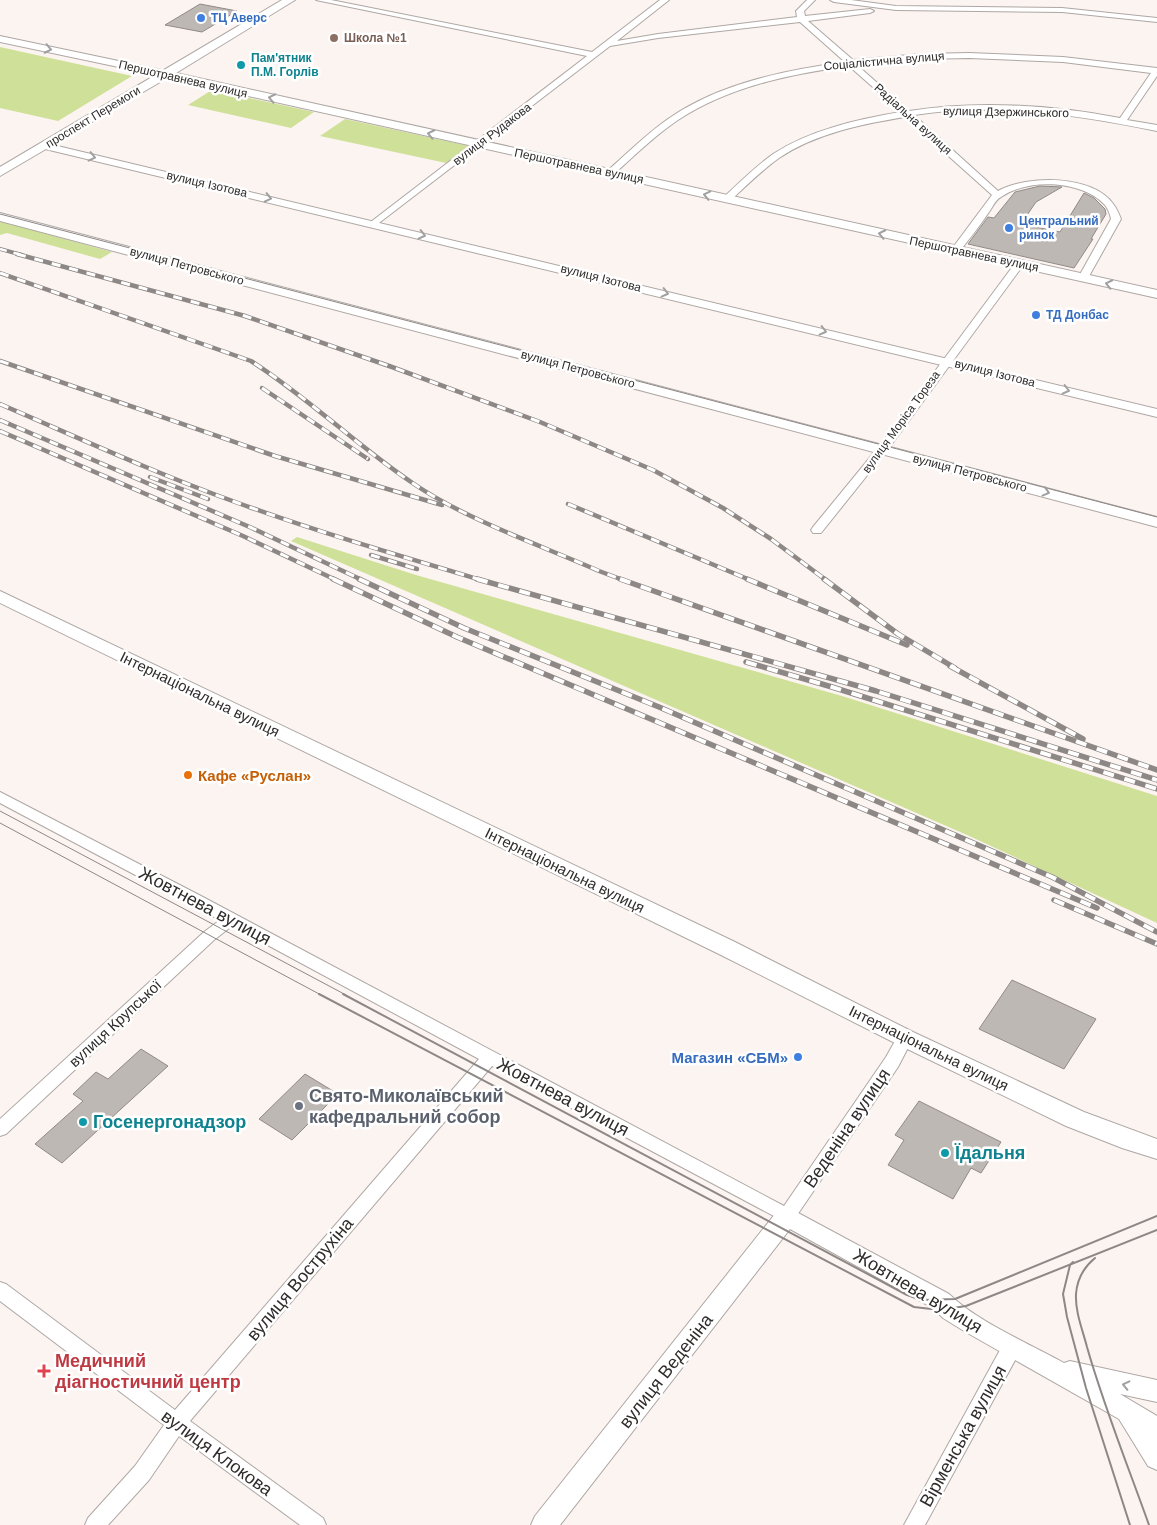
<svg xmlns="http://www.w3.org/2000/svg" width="1157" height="1525" font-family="Helvetica,sans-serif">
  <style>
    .green { fill: #cfe098 }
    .building { fill: #beb8b4; stroke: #918b87 }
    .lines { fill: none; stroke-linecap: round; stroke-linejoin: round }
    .minor-casing { stroke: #aea7a4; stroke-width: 2 }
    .tertiary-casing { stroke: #aea7a4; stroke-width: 2 }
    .secondary-casing { stroke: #aea7a4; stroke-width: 2 }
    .minor { fill: #fff; fill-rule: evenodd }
    .tertiary { fill: #fff; fill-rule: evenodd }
    .secondary { fill: #fff; fill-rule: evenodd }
    .tram-far1 { stroke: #8d8886; stroke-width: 1 }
    .tram { stroke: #8d8886; stroke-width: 2 }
    .rail-far2-casing { stroke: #8d8886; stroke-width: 4 }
    .rail-far1-casing { stroke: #8d8886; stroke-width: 4.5 }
    .rail-casing { stroke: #8d8886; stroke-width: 5.5 }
    .rail-far2 { stroke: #fff; stroke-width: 2.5; stroke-dasharray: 7; stroke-linecap: butt }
    .rail-far1 { stroke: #fff; stroke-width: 3; stroke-dasharray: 9; stroke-linecap: butt }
    .rail { stroke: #fff; stroke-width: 4; stroke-dasharray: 11; stroke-linecap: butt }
    .oneway { stroke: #a1a0a0 }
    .shop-dot { fill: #3f7fe0; stroke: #fff; stroke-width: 2 }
    .education-dot { fill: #8d6e63; stroke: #fff; stroke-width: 2 }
    .culture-dot { fill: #0f9aa8; stroke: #fff; stroke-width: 2 }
    .food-dot { fill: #e8710a; stroke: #fff; stroke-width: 2 }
    .worship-dot { fill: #6b7280; stroke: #fff; stroke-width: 2 }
    .health-dot { fill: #e0444e; stroke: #fff; stroke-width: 2 }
    .labels { text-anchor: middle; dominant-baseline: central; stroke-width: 5; stroke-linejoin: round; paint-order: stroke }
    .far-shop-label { font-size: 12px; font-weight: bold; fill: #366cbe; stroke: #fff; text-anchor: start }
    .far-education-label { font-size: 12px; font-weight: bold; fill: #785e54; stroke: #fff; text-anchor: start }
    .far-culture-label { font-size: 12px; font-weight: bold; fill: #0d838f; stroke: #fff; text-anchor: start }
    .far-street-label { font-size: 12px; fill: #2f2c2b; stroke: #fff }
    .street-label { font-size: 15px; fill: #2f2c2b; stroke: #fff }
    .food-label { font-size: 15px; font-weight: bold; fill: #c56008; stroke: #fff; text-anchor: start }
    .shop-label { font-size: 15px; font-weight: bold; fill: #366cbe; stroke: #fff; text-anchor: end }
    .near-street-label { font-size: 18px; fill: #2f2c2b; stroke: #fff }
    .near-worship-label { font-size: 18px; font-weight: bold; fill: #5b616d; stroke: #fff; text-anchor: start }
    .near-culture-label { font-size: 18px; font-weight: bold; fill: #0d838f; stroke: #fff; text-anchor: start }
    .near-health-label { font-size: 18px; font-weight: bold; fill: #be3a42; stroke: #fff; text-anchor: start }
  </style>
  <rect width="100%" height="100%" fill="#fcf4f1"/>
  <g class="green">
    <polygon points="0,47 132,76 58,121 0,108"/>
    <polygon points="212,90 314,112 291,128 188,105"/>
    <polygon points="345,119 469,146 446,163 320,136"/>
    <polygon points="0,221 112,252 100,259 7,233 0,235"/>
    <polygon points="297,537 416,575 842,696 1157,796 1157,923 967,835 291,541"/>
  </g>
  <g class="building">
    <polygon points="200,4 237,11 202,32 165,25"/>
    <polygon points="1040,186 1062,187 1036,202 1021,224 1060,232 1084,193 1094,198 1105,209 1106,214 1091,239 1093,239 1074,268 968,244 988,217 994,218 1015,192"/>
    <polygon points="1012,980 1096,1019 1064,1069 979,1029"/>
    <polygon points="141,1049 168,1066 62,1163 35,1144 83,1101 73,1094 96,1072 108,1079"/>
    <polygon points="305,1074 338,1094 292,1140 259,1119"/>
    <polygon points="919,1101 1001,1142 981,1173 971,1168 953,1199 888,1165 904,1140 895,1135"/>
  </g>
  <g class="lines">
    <g class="minor-casing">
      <g id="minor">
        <path d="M316,0h15l261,52 68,-52h9l-52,41 41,-7 139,-17 -1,-6 11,-11h8l-11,11 1,5 65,-7 4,2 -4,2 -62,8 45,39 68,-6 48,-1 94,4 94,11v8l-30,44 30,5v6c-78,-16 -163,-29 -243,-16l84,76c29,-16 95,-17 116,14 3,4 5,9 7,14l-33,59 -5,3 -5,-3 33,-59c-1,-5 -3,-10 -6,-14 -23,-25 -77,-27 -104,-8 -6,3 -8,10 -12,15 -9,14 -20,27 -30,40h-6l-2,-2 41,-55 -87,-78c-42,7 -89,16 -126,41 -18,13 -33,28 -49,43h-6v-4c16,-15 31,-30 49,-43 37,-24 85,-35 128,-42l-52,-46c-59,8 -121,21 -171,54 -24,16 -44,36 -65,55h-6v-4c21,-18 41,-39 64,-54 50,-34 115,-47 174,-55l-45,-40 -142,16 -48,8 -235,180 -3,-1v-4l215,-165zM969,58l94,4 88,11 -31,45c-67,-13 -143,-18 -211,-7l-52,-46 64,-6z"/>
        <polygon points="830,0 851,0 896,6 1062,8 1157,18 1157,22 1062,12 896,10 834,2"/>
        <polygon points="1019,261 1024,264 889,448 821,533 813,533 811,530 813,527 881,444 1016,262"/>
        <polygon points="0,792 201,896 784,1206 886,1057 899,1034 905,1032 911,1034 913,1038 898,1067 793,1221 787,1223 492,1066 190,1421 323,1518 326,1525 300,1525 179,1436 149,1480 108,1525 85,1525 88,1518 135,1466 164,1425 0,1301 0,1282 6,1284 175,1410 479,1059 232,926 214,940 6,1134 0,1136 0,1119 204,932 220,920 0,803"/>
        <polygon points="1012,1339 1019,1341 1021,1347 1019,1353 925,1525 904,1525 1005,1341"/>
      </g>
    </g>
    <g class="tertiary-casing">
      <g id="tertiary">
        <polygon points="0,36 166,71 171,74 166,77 0,42"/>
        <polygon points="45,143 1157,409 1157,417 41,148 39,146"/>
        <path d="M787,1207l162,87c27,27 81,50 115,69l6,-2 87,19v22l-37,-8 37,22v54l-9,-4 -29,-47 -155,-88 -21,-13 -10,-10 -143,-79 -230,296h-29l4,-9 244,-307z"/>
      </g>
    </g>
    <g class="secondary-casing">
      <g id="secondary">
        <polygon points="282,0 295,0 176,73 1157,290 1157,298 167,78 0,176 0,167"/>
        <polygon points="0,213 1157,517 1157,527 0,221"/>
        <polygon points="0,591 735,942 913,1032 1084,1112 1157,1139 1157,1159 1122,1148 1066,1126 897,1044 719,954 0,603"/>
      </g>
    </g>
    <use href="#minor" class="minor"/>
    <use href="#tertiary" class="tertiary"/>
    <use href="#secondary" class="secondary"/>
    <g class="tram-far1">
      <polyline points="0,214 1157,517"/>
      <polyline points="0,811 346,995"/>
      <polyline points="0,823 321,995"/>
    </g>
    <g class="tram">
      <polyline points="319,994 914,1307 940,1310 966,1306 1157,1230"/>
      <polyline points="343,994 907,1295 922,1300 955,1299 1157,1216"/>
      <path d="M1095,1258c-11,9 -18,22 -19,36 -1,18 7,37 11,53 17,60 41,119 62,178"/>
      <polyline points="1073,1262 1070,1265 1063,1294 1067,1317 1086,1388 1130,1525"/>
    </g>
    <g class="rail-far2-casing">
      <polyline id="rail-far2" points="0,249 22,255"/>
    </g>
    <g class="rail-far1-casing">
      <g id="rail-far1">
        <polyline points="17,254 245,316 392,367 540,422 653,470 723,508 771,539 826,580"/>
        <path d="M0,273l251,88c58,37 106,85 163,123 53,36 126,61 185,87l24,9"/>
        <polyline points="0,361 275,456 442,505"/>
        <polyline points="262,388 368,459"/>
        <path d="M0,404c79,34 157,70 238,99 80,29 162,53 243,77"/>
        <polyline points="0,420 252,528 362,580"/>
        <polyline points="0,431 243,536 336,580"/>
        <polyline points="150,477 208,499"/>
        <polyline points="568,504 750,580"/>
        <polyline points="371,555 417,569"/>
      </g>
    </g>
    <g class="rail-casing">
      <g id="rail">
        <polyline points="333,579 457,637 1097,908"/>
        <polyline points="359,579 464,628 659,707 1052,877 1157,932"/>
        <polyline points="477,579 876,691 1157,780"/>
        <polyline points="620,579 1157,770"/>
        <polyline points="747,579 907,645"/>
        <polyline points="824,579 898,634 955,668"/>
        <polyline points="746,662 832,687 1157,789"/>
        <polyline points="950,666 1083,739"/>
        <polyline points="1054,900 1157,944"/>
      </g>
    </g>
    <use href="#rail-far2" class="rail-far2"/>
    <use href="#rail-far1" class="rail-far1"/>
    <use href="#rail" class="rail"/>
  </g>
  <defs><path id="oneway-chevron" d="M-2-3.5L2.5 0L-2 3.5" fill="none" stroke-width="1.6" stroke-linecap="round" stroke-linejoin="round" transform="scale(1.25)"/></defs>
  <g class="oneway">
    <use href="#oneway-chevron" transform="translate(48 49) rotate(12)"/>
    <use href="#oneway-chevron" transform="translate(272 98) rotate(-168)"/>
    <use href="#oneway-chevron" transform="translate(431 134) rotate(-168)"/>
    <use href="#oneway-chevron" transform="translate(92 157) rotate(13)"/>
    <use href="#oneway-chevron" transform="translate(707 195) rotate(-167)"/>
    <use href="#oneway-chevron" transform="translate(268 198) rotate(13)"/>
    <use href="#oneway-chevron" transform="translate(882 234) rotate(-168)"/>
    <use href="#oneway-chevron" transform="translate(422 235) rotate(14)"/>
    <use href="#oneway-chevron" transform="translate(1109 284) rotate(-168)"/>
    <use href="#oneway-chevron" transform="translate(665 293) rotate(14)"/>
    <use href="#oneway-chevron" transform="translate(823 331) rotate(14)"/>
    <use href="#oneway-chevron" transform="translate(1066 390) rotate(14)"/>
    <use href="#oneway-chevron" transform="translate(1046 492) rotate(15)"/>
    <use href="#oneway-chevron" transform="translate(1126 1385) rotate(-167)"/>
  </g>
  <g class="shop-dot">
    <circle cx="201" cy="18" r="5"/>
    <circle cx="1009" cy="228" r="5"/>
    <circle cx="1036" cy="315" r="5"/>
    <circle cx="798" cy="1057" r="5"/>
  </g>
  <circle class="education-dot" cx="334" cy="38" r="5"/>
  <g class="culture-dot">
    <circle cx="241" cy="65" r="5"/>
    <circle cx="83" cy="1122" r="5"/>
    <circle cx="945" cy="1153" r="5"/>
  </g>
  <circle class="food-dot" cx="188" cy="775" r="5"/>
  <circle class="worship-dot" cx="299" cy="1106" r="5"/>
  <path class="health-dot" d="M41.5 1363.5h5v5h5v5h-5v5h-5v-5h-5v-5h5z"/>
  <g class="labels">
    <g class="far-shop-label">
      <text x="211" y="18">ТЦ Аверс</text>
      <text x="1019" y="221">Центральний<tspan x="1019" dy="14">ринок</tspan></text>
      <text x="1046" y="315">ТД Донбас</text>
    </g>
    <g class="far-education-label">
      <text x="344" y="38">Школа №1</text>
    </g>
    <g class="far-culture-label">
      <text x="251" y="58">Пам'ятник<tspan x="251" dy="14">П.М. Горлів</tspan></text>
    </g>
    <g class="far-street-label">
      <text transform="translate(884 61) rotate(-5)">Соціалістична вулиця</text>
      <text transform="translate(183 79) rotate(13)">Першотравнева вулиця</text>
      <text transform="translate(1006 112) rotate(1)">вулиця Дзержинського</text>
      <text transform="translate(93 117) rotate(-31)">проспект Перемоги</text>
      <text transform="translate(913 119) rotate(42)">Радіальна вулиця</text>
      <text transform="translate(492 134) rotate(-37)">вулиця Рудакова</text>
      <text transform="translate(579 166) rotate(12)">Першотравнева вулиця</text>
      <text transform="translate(207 184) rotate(13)">вулиця Ізотова</text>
      <text transform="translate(974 254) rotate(12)">Першотравнева вулиця</text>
      <text transform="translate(187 266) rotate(15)">вулиця Петровського</text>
      <text transform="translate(601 278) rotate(14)">вулиця Ізотова</text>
      <text transform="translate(578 369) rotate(15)">вулиця Петровського</text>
      <text transform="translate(995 373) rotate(14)">вулиця Ізотова</text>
      <text transform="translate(901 422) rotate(-54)">вулиця Моріса Тореза</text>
      <text transform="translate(970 473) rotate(15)">вулиця Петровського</text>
    </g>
    <g class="street-label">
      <text transform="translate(200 694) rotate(26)">Інтернаціональна вулиця</text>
      <text transform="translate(565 870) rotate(26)">Інтернаціональна вулиця</text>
      <text transform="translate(115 1023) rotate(-43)">вулиця Крупської</text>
      <text transform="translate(929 1048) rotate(26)">Інтернаціональна вулиця</text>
    </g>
    <g class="food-label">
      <text x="198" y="775">Кафе «Руслан»</text>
    </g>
    <g class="shop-label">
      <text x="788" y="1057">Магазин «СБМ»</text>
    </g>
    <g class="near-street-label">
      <text transform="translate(205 906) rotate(28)">Жовтнева вулиця</text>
      <text transform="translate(563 1097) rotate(28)">Жовтнева вулиця</text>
      <text transform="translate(847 1128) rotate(-56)">Веденіна вулиця</text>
      <text transform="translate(300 1279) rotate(-50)">вулиця Вострухіна</text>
      <text transform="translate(918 1291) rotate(31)">Жовтнева вулиця</text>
      <text transform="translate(666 1371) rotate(-52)">вулиця Веденіна</text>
      <text transform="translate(963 1436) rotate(-61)">Вірменська вулиця</text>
      <text transform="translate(217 1453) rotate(36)">вулиця Клокова</text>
    </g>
    <g class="near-worship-label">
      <text x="309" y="1096">Свято-Миколаївський<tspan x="309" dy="21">кафедральний собор</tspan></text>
    </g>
    <g class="near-culture-label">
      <text x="93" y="1122">Госенергонадзор</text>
      <text x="955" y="1153">Їдальня</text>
    </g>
    <g class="near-health-label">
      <text x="55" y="1361">Медичний<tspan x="55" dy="21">діагностичний центр</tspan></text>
    </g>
  </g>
</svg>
